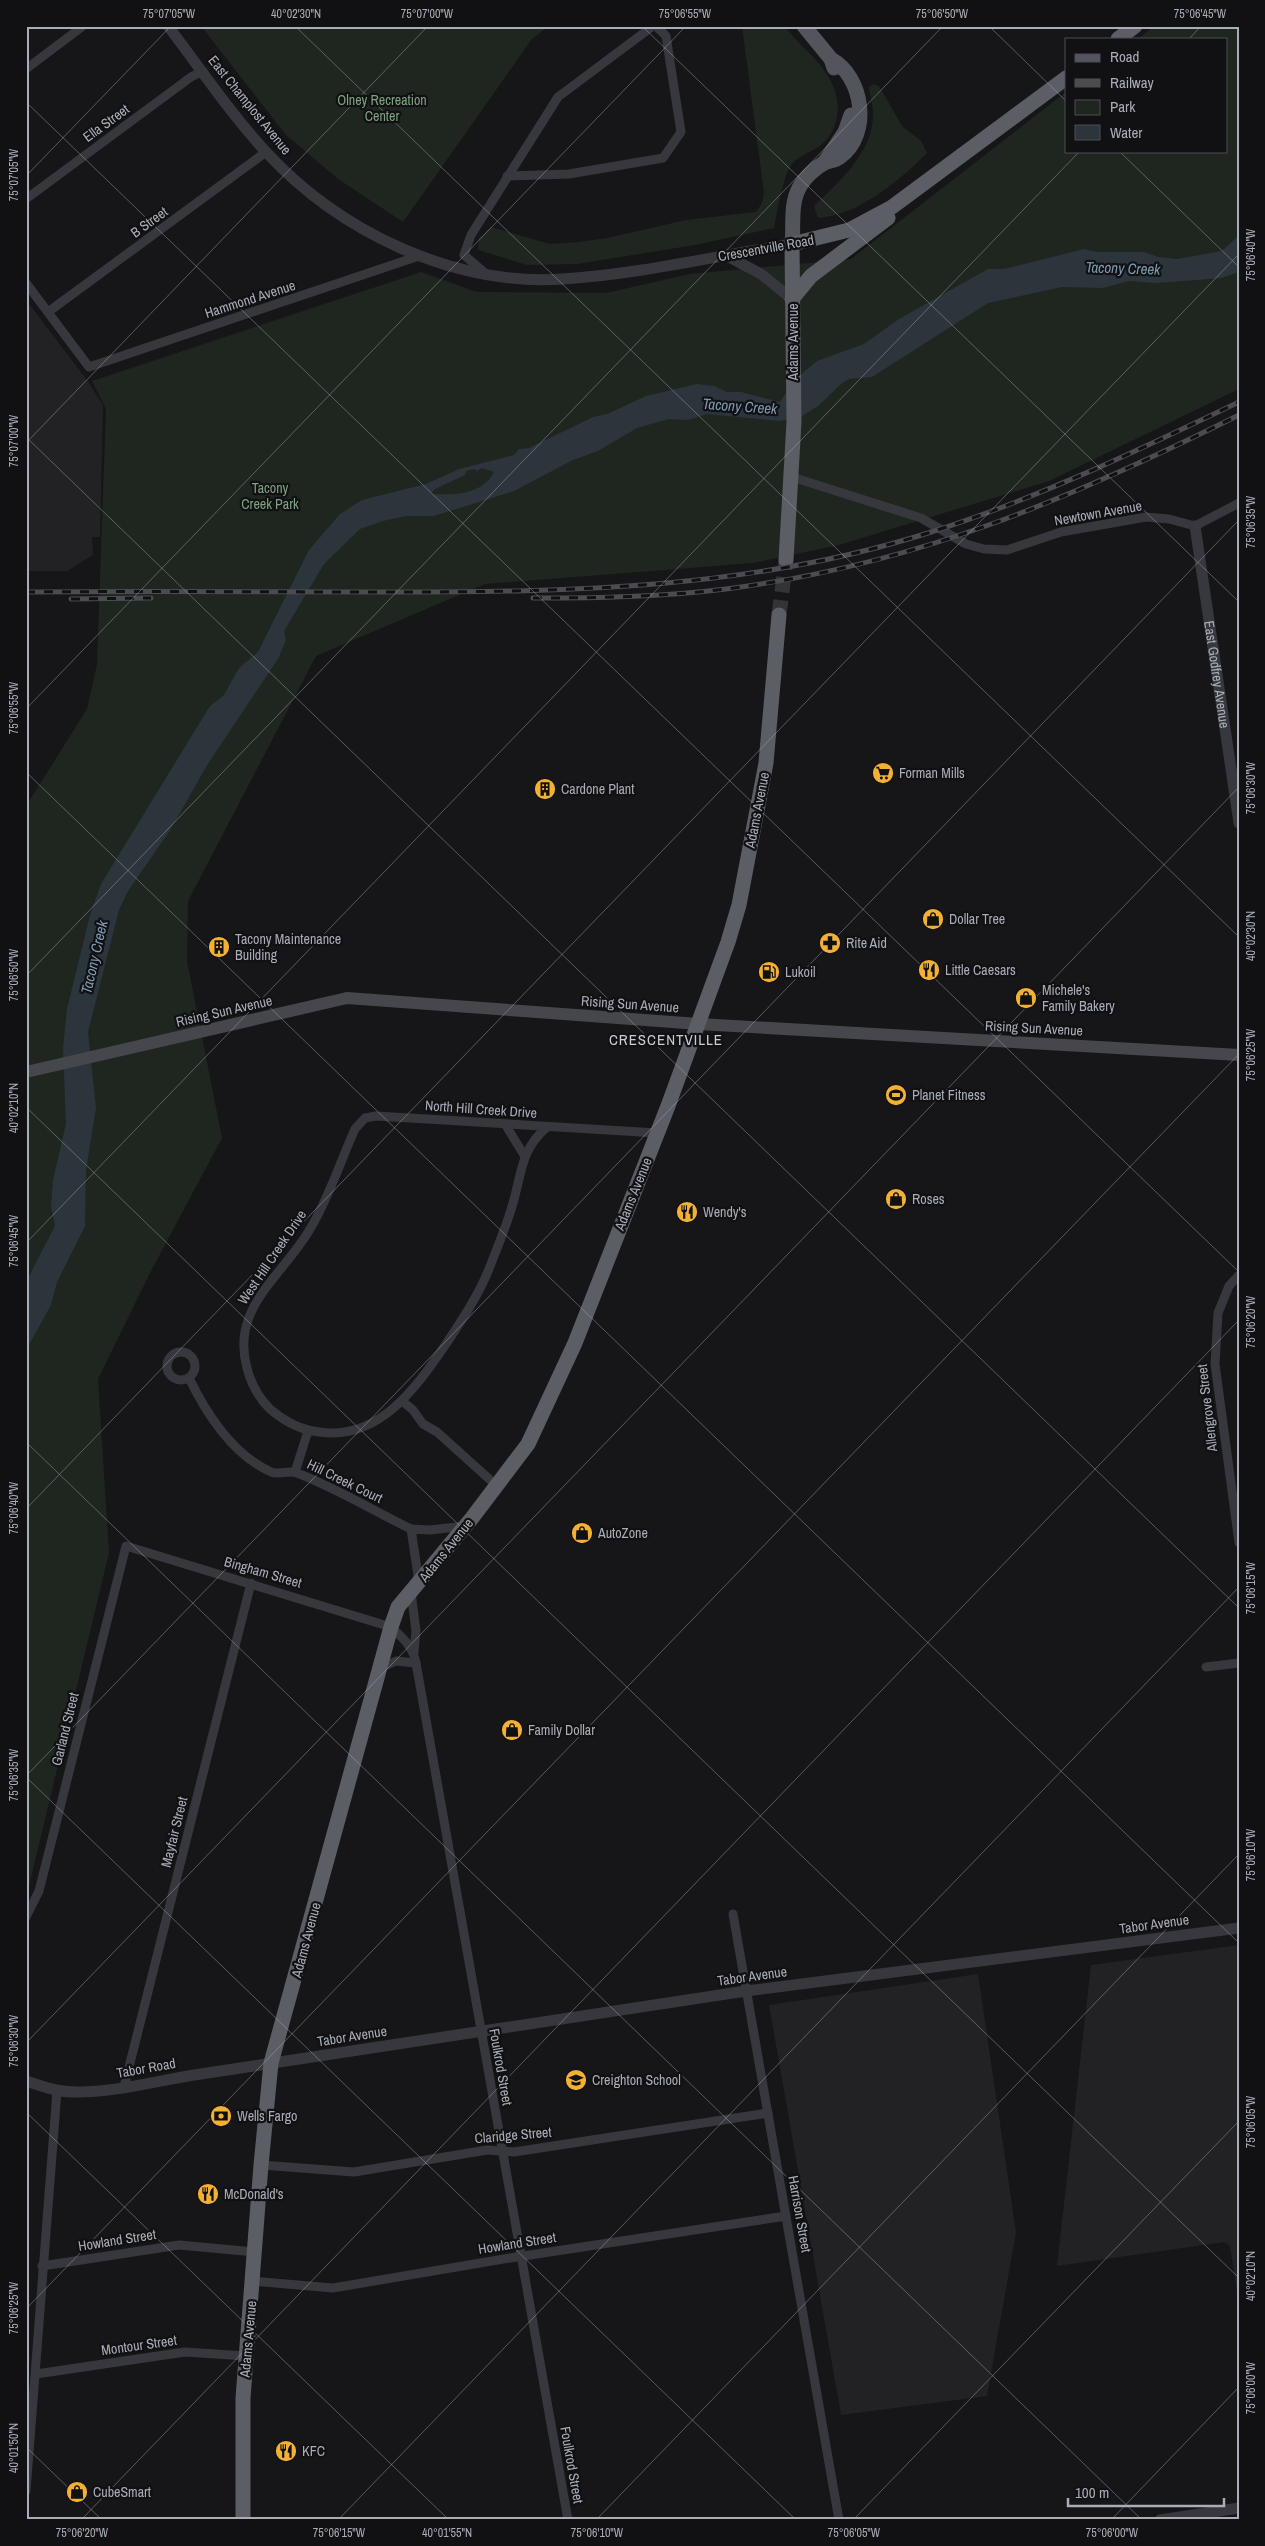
<svg xmlns="http://www.w3.org/2000/svg" width="1265" height="2546" font-family="'Archivo Narrow',sans-serif">
  <style>
    .built { fill: #222225 }
    .green { fill: #1e261f }
    .water { fill: #2c353c; fill-rule: evenodd }
    .lines { fill: none; stroke-linecap: round; stroke-linejoin: round }
    .trunk-tunnel { stroke: #333438; stroke-width: 15; stroke-dasharray: 15 8; stroke-linecap: butt }
    .minor { stroke: #37383d; stroke-width: 9 }
    .tertiary { stroke: #37383d; stroke-width: 11 }
    .secondary { stroke: #45474d; stroke-width: 12 }
    .primary { stroke: #53555c; stroke-width: 15 }
    .trunk { stroke: #5b5e65; stroke-width: 15 }
    .rail-casing { stroke: #4a4c52; stroke-width: 5 }
    .rail { stroke: #111113; stroke-width: 3; stroke-dasharray: 9; stroke-linecap: butt }
    .ticks { fill: none; stroke: #a8adb8; stroke-width: 1; stroke-opacity: 0.45 }
    .labels { text-anchor: middle; dominant-baseline: central; stroke-width: 4.5; stroke-linejoin: round; paint-order: stroke }
    .park-label { font-size: 14px; fill: #7fa381; stroke: #111113 }
    .street-label { font-size: 14px; fill: #a8adb8; stroke: #111113 }
    .poi-label { font-size: 14px; fill: #a8adb8; stroke: #111113; text-anchor: start }
    .water-label { font-size: 15px; font-style: italic; fill: #7f9bb3; stroke: #111113 }
    .neighbourhood-label { font-size: 15px; letter-spacing: 1px; fill: #c9ccd4; stroke: #111113 }
    .neatline { fill: none; stroke: #a8adb8; stroke-width: 2 }
    .ticks-label { font-size: 12px; text-anchor: middle; fill: #a8adb8 }
  </style>
  <rect width="100%" height="100%" fill="#161618"/>
  <g class="built">
    <polygon points="26,300 87,380 103,405 100,537 92,537 93,555 67,571 26,571"/>
    <polygon points="1239,1945 1239,2305 1230,2246 1224,2242 1057,2266 1091,1965"/>
    <polygon points="978,1974 1016,2232 987,2396 841,2415 769,2005"/>
  </g>
  <g class="green">
    <polygon points="201,26 549,26 532,39 403,222 338,179 286,135"/>
    <path d="M742,26h43c12,18 32,31 43,50 14,22 14,52 -7,69 -9,7 -23,11 -29,19 -9,11 -15,49 -18,64l-79,17 -118,19 -50,1 -49,-15 1,-12 12,-11 59,17 28,-2 29,-4 79,-18 70,-8 6,-9 2,-10z"/>
    <polygon points="1154,26 1239,26 1239,389 1049,481 839,545 753,563 485,584 316,656 188,901 187,961 222,1138 151,1271 98,1379 109,1553 29,1886 26,1889 26,806 87,709 97,664 106,409 92,381 421,272 477,292 606,293 690,274 851,259 1066,92 1066,151 1226,151 1226,39 1138,39"/>
    <path d="M874,84l5,2 23,40 19,15 6,12c-28,28 -68,62 -109,65l-4,-12c25,-23 60,-56 59,-92 0,-9 -3,-18 -4,-27z"/>
  </g>
  <path class="water" d="M1239,235v37l-18,6 -23,2 -43,3 -26,-2 -26,7 -41,-1 -74,16 -116,74 -23,2 -7,4 -24,23 -16,10 -21,5 -74,-7 -19,6 -19,-1 -32,9 -39,23 -25,9 -59,31 -80,25h-28l-23,5 -23,8 -36,35 -40,67 2,9 -8,19 -69,103 -40,70 -41,59 -9,19 -31,122 8,76 -10,62 -1,56 -28,56 -6,23 -25,45v-68l29,-56 -4,-20 2,-26 13,-56 -3,-76 4,-39 23,-94 11,-31 109,-178 14,-11 15,-27 19,-16 51,-102 31,-36 22,-14 64,-16 33,-15 55,-14 5,-6 10,-1 64,-31 14,-3 39,-18 51,-12 17,2 13,6h14l39,10 15,-23 22,-18 47,-17 35,-25 89,-50h16l80,-20 13,3h47l14,5 19,2 45,-8zM482,468l12,4c-12,23 -39,23 -63,22l4,-5 30,-14 1,-4 8,-2 3,2z"/>
  <g class="lines">
    <polyline class="trunk-tunnel" points="779,615 786,560"/>
    <g class="minor">
      <polyline points="26,69 83,26"/>
      <polyline points="507,176 569,174 663,158 681,132 666,36 656,26"/>
      <polyline points="26,199 191,77 203,71"/>
      <polyline points="485,273 464,255 471,235 558,97 653,26"/>
      <polyline points="26,283 89,367 419,256"/>
      <polyline points="48,312 266,152"/>
      <polyline points="792,477 921,518 966,544 984,549 1007,550 1061,532 1146,517 1169,519 1195,526 1239,503"/>
      <polyline points="505,1124 524,1155"/>
      <path d="M547,1127c-26,22 -25,45 -34,76 -6,22 -16,45 -24,66 -11,27 -27,51 -43,75 -30,44 -67,97 -127,88 -18,-2 -35,-11 -49,-23 -11,-11 -19,-25 -23,-41 -17,-61 36,-92 63,-139 19,-31 30,-67 45,-100l10,-11 11,-2 281,17"/>
      <polyline points="1239,1275 1229,1286 1218,1313 1215,1364 1239,1543"/>
      <circle cx="181" cy="1366" r="14"/>
      <path d="M189,1378c17,35 44,77 82,94 8,3 18,-2 26,1 39,15 77,38 114,56"/>
      <polyline points="402,1401 413,1410 423,1424 437,1432 497,1486"/>
      <polyline points="295,1472 308,1431"/>
      <polyline points="419,1582 411,1529 430,1530 465,1526"/>
      <polyline points="411,1592 416,1631 414,1652"/>
      <polyline points="1206,1667 1239,1663"/>
      <polyline points="380,1668 396,1661 416,1663"/>
      <polyline points="733,1914 839,2520"/>
      <path d="M26,1917l13,-26 87,-345 265,81c12,11 22,20 25,36l152,857"/>
      <polyline points="124,2087 251,1583"/>
      <polyline points="261,2165 354,2172 487,2150 514,2152 768,2113"/>
      <polyline points="42,2266 179,2245 255,2252"/>
      <polyline points="252,2281 333,2288 510,2258 786,2216"/>
      <polyline points="36,2374 185,2352 246,2356"/>
      <polyline points="26,2491 57,2091"/>
    </g>
    <g class="tertiary">
      <path d="M168,26c32,42 62,87 98,126 74,80 187,134 297,127 77,-5 153,-23 229,-35"/>
      <polyline points="725,255 761,274 792,299"/>
      <path id="s1" d="M1195,526l44,297"/>
      <path d="M26,2081c10,3 20,7 30,9 38,8 99,-9 138,-15l552,-84 493,-63"/>
      <polyline points="1160,2520 1239,2508"/>
    </g>
    <polyline class="secondary" points="26,1072 347,998 699,1024 1239,1055"/>
    <g class="primary">
      <polyline points="804,26 831,59 834,68"/>
      <polyline points="824,163 845,132 851,115"/>
      <path d="M792,244c2,-18 -2,-39 7,-56 5,-10 17,-21 27,-26 5,-1 11,-2 14,-5 32,-23 23,-81 -9,-98"/>
    </g>
    <g class="trunk">
      <polyline points="1118,39 1135,26"/>
      <polyline points="792,299 811,276 888,218"/>
      <polyline points="786,560 794,422 792,244 849,230 892,207 1066,78"/>
      <polyline points="243,2520 243,2398 261,2165 271,2063 391,1627 398,1607 472,1518 528,1444 575,1343 668,1106 728,942 739,905 766,763 779,615"/>
    </g>
    <g class="rail-casing">
      <g id="rail">
        <path d="M26,592c121,-1 242,0 363,0 184,0 362,-3 539,-59 108,-34 209,-82 311,-131"/>
        <path d="M533,598c65,0 129,-1 193,-9 189,-24 344,-90 513,-174"/>
        <polyline points="71,599 151,598"/>
      </g>
    </g>
    <use href="#rail" class="rail"/>
  </g>
  <path class="ticks" d="M295,26l944,911M642,26l597,576M989,26l77,75M1189,39l12,-13M26,102l1213,1170M1119,151l120,116M26,176l145,-150M26,437l1213,1171M26,443l402,-417M26,709l660,-683M26,772l1213,1171M26,976l917,-950M26,1107l1213,1171M26,1243l1054,-1092M26,1442l1116,1078M26,1509l1213,-1255M26,1776l1213,-1256M26,1777l770,743M26,2043l1213,-1256M26,2112l423,408M26,2309l1213,-1255M26,2447l76,73M81,2520l1158,-1200M338,2520l901,-933M596,2520l643,-666M853,2520l386,-399M1111,2520l128,-133"/>
  <defs>
    <g id="supermarket-disc" transform="scale(1.125)"><circle r="9.5" fill="#f2b134" stroke="#111113"/><path d="M-6-5.5h2.5l.6 2H6L4.5 2H-2.5L-4.4-4H-6ZM-1.5 3.2a1.3 1.3 0 1 0 .1 0ZM3 3.2a1.3 1.3 0 1 0 .1 0Z" fill="#111"/></g>
    <g id="building-disc" transform="scale(1.125)"><circle r="9.5" fill="#f2b134" stroke="#111113"/><path d="M-4-6H4V6H1V3H-1V6H-4ZM-2.5-4.3h1.7v1.8h-1.7ZM.8-4.3h1.7v1.8H.8ZM-2.5-1h1.7V.8h-1.7ZM.8-1h1.7V.8H.8Z" fill="#111"/></g>
    <g id="shop-disc" transform="scale(1.125)"><circle r="9.5" fill="#f2b134" stroke="#111113"/><path d="M-5-2.5h2.3a2.7 3.5 0 0 1 5.4 0H5L5.5 6h-11ZM-1.5-2.5h3a1.5 2.3 0 0 0-3 0Z" fill="#111"/></g>
    <g id="pharmacy-disc" transform="scale(1.125)"><circle r="9.5" fill="#f2b134" stroke="#111113"/><path d="M-2-6h4v4h4v4h-4v4h-4v-4h-4v-4h4Z" fill="#111"/></g>
    <g id="restaurant-disc" transform="scale(1.125)"><circle r="9.5" fill="#f2b134" stroke="#111113"/><path d="M-5-6h1v4h1v-4h1v4h1v-4h1v5L-1.5 .5V6h-2V.5L-5-1ZM5-6V6H3V1.5H1.5Q1.5-4 5-6Z" fill="#111"/></g>
    <g id="fuel-disc" transform="scale(1.125)"><circle r="9.5" fill="#f2b134" stroke="#111113"/><path d="M-5.5-6h7V0h2V4h1.3V-2.5L3-4.5l.8-.8L6-3V5H2.5V1h-1V6h-7ZM-4.2-4.7v3.2H.2V-4.7Z" fill="#111"/></g>
    <g id="stadium-disc" transform="scale(1.125)"><circle r="9.5" fill="#f2b134" stroke="#111113"/><path d="M0-5a6.5 5 0 1 0 0 10a6.5 5 0 1 0 0-10ZM-3.5-1.8h7v3.6h-7Z" fill="#111"/></g>
    <g id="school-disc" transform="scale(1.125)"><circle r="9.5" fill="#f2b134" stroke="#111113"/><path d="M0-5L7-2L0 1L-7-2ZM-4 1L0 2.5L4 1V4Q0 6-4 4Z" fill="#111"/></g>
    <g id="bank-disc" transform="scale(1.125)"><circle r="9.5" fill="#f2b134" stroke="#111113"/><path d="M-6-4H6V4H-6ZM0-2.3a2.3 2.3 0 1 0 0 4.6a2.3 2.3 0 1 0 0-4.6Z" fill="#111"/></g>
  </defs>
  <g fill-rule="evenodd">
    <use href="#supermarket-disc" x="883" y="773"/>
    <use href="#building-disc" x="545" y="789"/>
    <use href="#shop-disc" x="933" y="919"/>
    <use href="#pharmacy-disc" x="830" y="943"/>
    <use href="#building-disc" x="219" y="947"/>
    <use href="#restaurant-disc" x="929" y="970"/>
    <use href="#fuel-disc" x="769" y="972"/>
    <use href="#shop-disc" x="1026" y="998"/>
    <use href="#stadium-disc" x="896" y="1095"/>
    <use href="#shop-disc" x="896" y="1199"/>
    <use href="#restaurant-disc" x="687" y="1212"/>
    <use href="#shop-disc" x="582" y="1533"/>
    <use href="#shop-disc" x="512" y="1730"/>
    <use href="#school-disc" x="576" y="2080"/>
    <use href="#bank-disc" x="221" y="2116"/>
    <use href="#restaurant-disc" x="208" y="2194"/>
    <use href="#restaurant-disc" x="286" y="2451"/>
    <use href="#shop-disc" x="77" y="2492"/>
  </g>
  <g class="labels">
    <g class="park-label">
      <text x="382" y="100">Olney Recreation<tspan x="382" dy="16">Center</tspan></text>
      <text x="270" y="488">Tacony<tspan x="270" dy="16">Creek Park</tspan></text>
    </g>
    <g class="street-label">
      <text transform="translate(250 105) rotate(51)">East Champlost Avenue</text>
      <text transform="translate(106 123) rotate(-36)">Ella Street</text>
      <text transform="translate(149 222) rotate(-36)">B Street</text>
      <text transform="translate(766 248) rotate(-10)">Crescentville Road</text>
      <text transform="translate(250 299) rotate(-18)">Hammond Avenue</text>
      <text transform="translate(793 342) rotate(-90)">Adams Avenue</text>
      <text transform="translate(1098 513) rotate(-10)">Newtown Avenue</text>
      <text stroke="none"><textPath href="#s1" startOffset="150">East Godfrey Avenue</textPath></text>
      <text transform="translate(757 810) rotate(-79)">Adams Avenue</text>
      <text transform="translate(630 1004) rotate(4)">Rising Sun Avenue</text>
      <text transform="translate(224 1011) rotate(-13)">Rising Sun Avenue</text>
      <text transform="translate(1034 1028) rotate(3)">Rising Sun Avenue</text>
      <text transform="translate(481 1109) rotate(4)">North Hill Creek Drive</text>
      <text transform="translate(633 1194) rotate(-68)">Adams Avenue</text>
      <text transform="translate(272 1257) rotate(-56)">West Hill Creek Drive</text>
      <text transform="translate(1207 1408) rotate(-97)">Allengrove Street</text>
      <text transform="translate(345 1481) rotate(26)">Hill Creek Court</text>
      <text transform="translate(446 1550) rotate(-51)">Adams Avenue</text>
      <text transform="translate(263 1572) rotate(16)">Bingham Street</text>
      <text transform="translate(65 1729) rotate(-76)">Garland Street</text>
      <text transform="translate(174 1832) rotate(-76)">Mayfair Street</text>
      <text transform="translate(1154 1924) rotate(-8)">Tabor Avenue</text>
      <text transform="translate(306 1940) rotate(-75)">Adams Avenue</text>
      <text transform="translate(752 1976) rotate(-8)">Tabor Avenue</text>
      <text transform="translate(352 2036) rotate(-9)">Tabor Avenue</text>
      <text transform="translate(501 2067) rotate(80)">Foulkrod Street</text>
      <text transform="translate(146 2068) rotate(-10)">Tabor Road</text>
      <text transform="translate(513 2135) rotate(-5)">Claridge Street</text>
      <text transform="translate(800 2214) rotate(80)">Harrison Street</text>
      <text transform="translate(117 2240) rotate(-9)">Howland Street</text>
      <text transform="translate(517 2243) rotate(-9)">Howland Street</text>
      <text transform="translate(248 2339) rotate(-85)">Adams Avenue</text>
      <text transform="translate(139 2345) rotate(-8)">Montour Street</text>
      <text transform="translate(572 2465) rotate(80)">Foulkrod Street</text>
    </g>
    <g class="poi-label">
      <text x="899" y="773">Forman Mills</text>
      <text x="561" y="789">Cardone Plant</text>
      <text x="949" y="919">Dollar Tree</text>
      <text x="235" y="939">Tacony Maintenance<tspan x="235" dy="16">Building</tspan></text>
      <text x="846" y="943">Rite Aid</text>
      <text x="945" y="970">Little Caesars</text>
      <text x="785" y="972">Lukoil</text>
      <text x="1042" y="990">Michele's<tspan x="1042" dy="16">Family Bakery</tspan></text>
      <text x="912" y="1095">Planet Fitness</text>
      <text x="912" y="1199">Roses</text>
      <text x="703" y="1212">Wendy's</text>
      <text x="598" y="1533">AutoZone</text>
      <text x="528" y="1730">Family Dollar</text>
      <text x="592" y="2080">Creighton School</text>
      <text x="237" y="2116">Wells Fargo</text>
      <text x="224" y="2194">McDonald's</text>
      <text x="302" y="2451">KFC</text>
      <text x="93" y="2492">CubeSmart</text>
    </g>
    <g class="water-label">
      <text transform="translate(1123 268) rotate(2)">Tacony Creek</text>
      <text transform="translate(740 406) rotate(4)">Tacony Creek</text>
      <text transform="translate(94 957) rotate(-77)">Tacony Creek</text>
    </g>
    <g class="neighbourhood-label">
      <text x="666" y="1039">CRESCENTVILLE</text>
    </g>
  </g>
  <rect width="1265" height="2546" fill="none" stroke="#111113" stroke-width="55"/>
  <rect x="1065" y="38" width="162" height="115" fill="#111113" stroke="#4d4f55"/>
  <rect x="1075" y="54" width="25" height="8" fill="#53555c" stroke="#4d4f55"/>
  <text x="1110" y="62" font-size="15" fill="#a8adb8">Road</text>
  <rect x="1075" y="79" width="25" height="8" fill="#4a4c52" stroke="#4d4f55"/>
  <text x="1110" y="88" font-size="15" fill="#a8adb8">Railway</text>
  <rect x="1075" y="100" width="25" height="15" fill="#1e261f" stroke="#4d4f55"/>
  <text x="1110" y="112" font-size="15" fill="#a8adb8">Park</text>
  <rect x="1075" y="125" width="25" height="15" fill="#2c353c" stroke="#4d4f55"/>
  <text x="1110" y="138" font-size="15" fill="#a8adb8">Water</text>
  <path d="M1068 2498v8h156v-8" fill="none" stroke="#a8adb8" stroke-width="2.5"/>
  <text x="1075" y="2498" font-size="15" fill="#a8adb8" stroke="#111113" stroke-width="4" paint-order="stroke">100 m</text>
  <rect x="28" y="28" width="1210" height="2490" class="neatline"/>
  <g class="ticks-label">
    <text x="169" y="18">75°07'05"W</text>
    <text x="296" y="18">40°02'30"N</text>
    <text x="427" y="18">75°07'00"W</text>
    <text x="685" y="18">75°06'55"W</text>
    <text x="942" y="18">75°06'50"W</text>
    <text x="1200" y="18">75°06'45"W</text>
    <text transform="translate(14 175) rotate(-90)" y="4">75°07'05"W</text>
    <text transform="translate(1251 255) rotate(-90)" y="4">75°06'40"W</text>
    <text transform="translate(14 441) rotate(-90)" y="4">75°07'00"W</text>
    <text transform="translate(1251 522) rotate(-90)" y="4">75°06'35"W</text>
    <text transform="translate(14 708) rotate(-90)" y="4">75°06'55"W</text>
    <text transform="translate(1251 788) rotate(-90)" y="4">75°06'30"W</text>
    <text transform="translate(1251 936) rotate(-90)" y="4">40°02'30"N</text>
    <text transform="translate(14 975) rotate(-90)" y="4">75°06'50"W</text>
    <text transform="translate(1251 1055) rotate(-90)" y="4">75°06'25"W</text>
    <text transform="translate(14 1108) rotate(-90)" y="4">40°02'10"N</text>
    <text transform="translate(14 1241) rotate(-90)" y="4">75°06'45"W</text>
    <text transform="translate(1251 1322) rotate(-90)" y="4">75°06'20"W</text>
    <text transform="translate(14 1508) rotate(-90)" y="4">75°06'40"W</text>
    <text transform="translate(1251 1588) rotate(-90)" y="4">75°06'15"W</text>
    <text transform="translate(14 1775) rotate(-90)" y="4">75°06'35"W</text>
    <text transform="translate(1251 1855) rotate(-90)" y="4">75°06'10"W</text>
    <text transform="translate(14 2041) rotate(-90)" y="4">75°06'30"W</text>
    <text transform="translate(1251 2122) rotate(-90)" y="4">75°06'05"W</text>
    <text transform="translate(1251 2276) rotate(-90)" y="4">40°02'10"N</text>
    <text transform="translate(14 2308) rotate(-90)" y="4">75°06'25"W</text>
    <text transform="translate(1251 2388) rotate(-90)" y="4">75°06'00"W</text>
    <text transform="translate(14 2448) rotate(-90)" y="4">40°01'50"N</text>
    <text x="82" y="2537">75°06'20"W</text>
    <text x="339" y="2537">75°06'15"W</text>
    <text x="447" y="2537">40°01'55"N</text>
    <text x="597" y="2537">75°06'10"W</text>
    <text x="854" y="2537">75°06'05"W</text>
    <text x="1112" y="2537">75°06'00"W</text>
  </g>
</svg>
